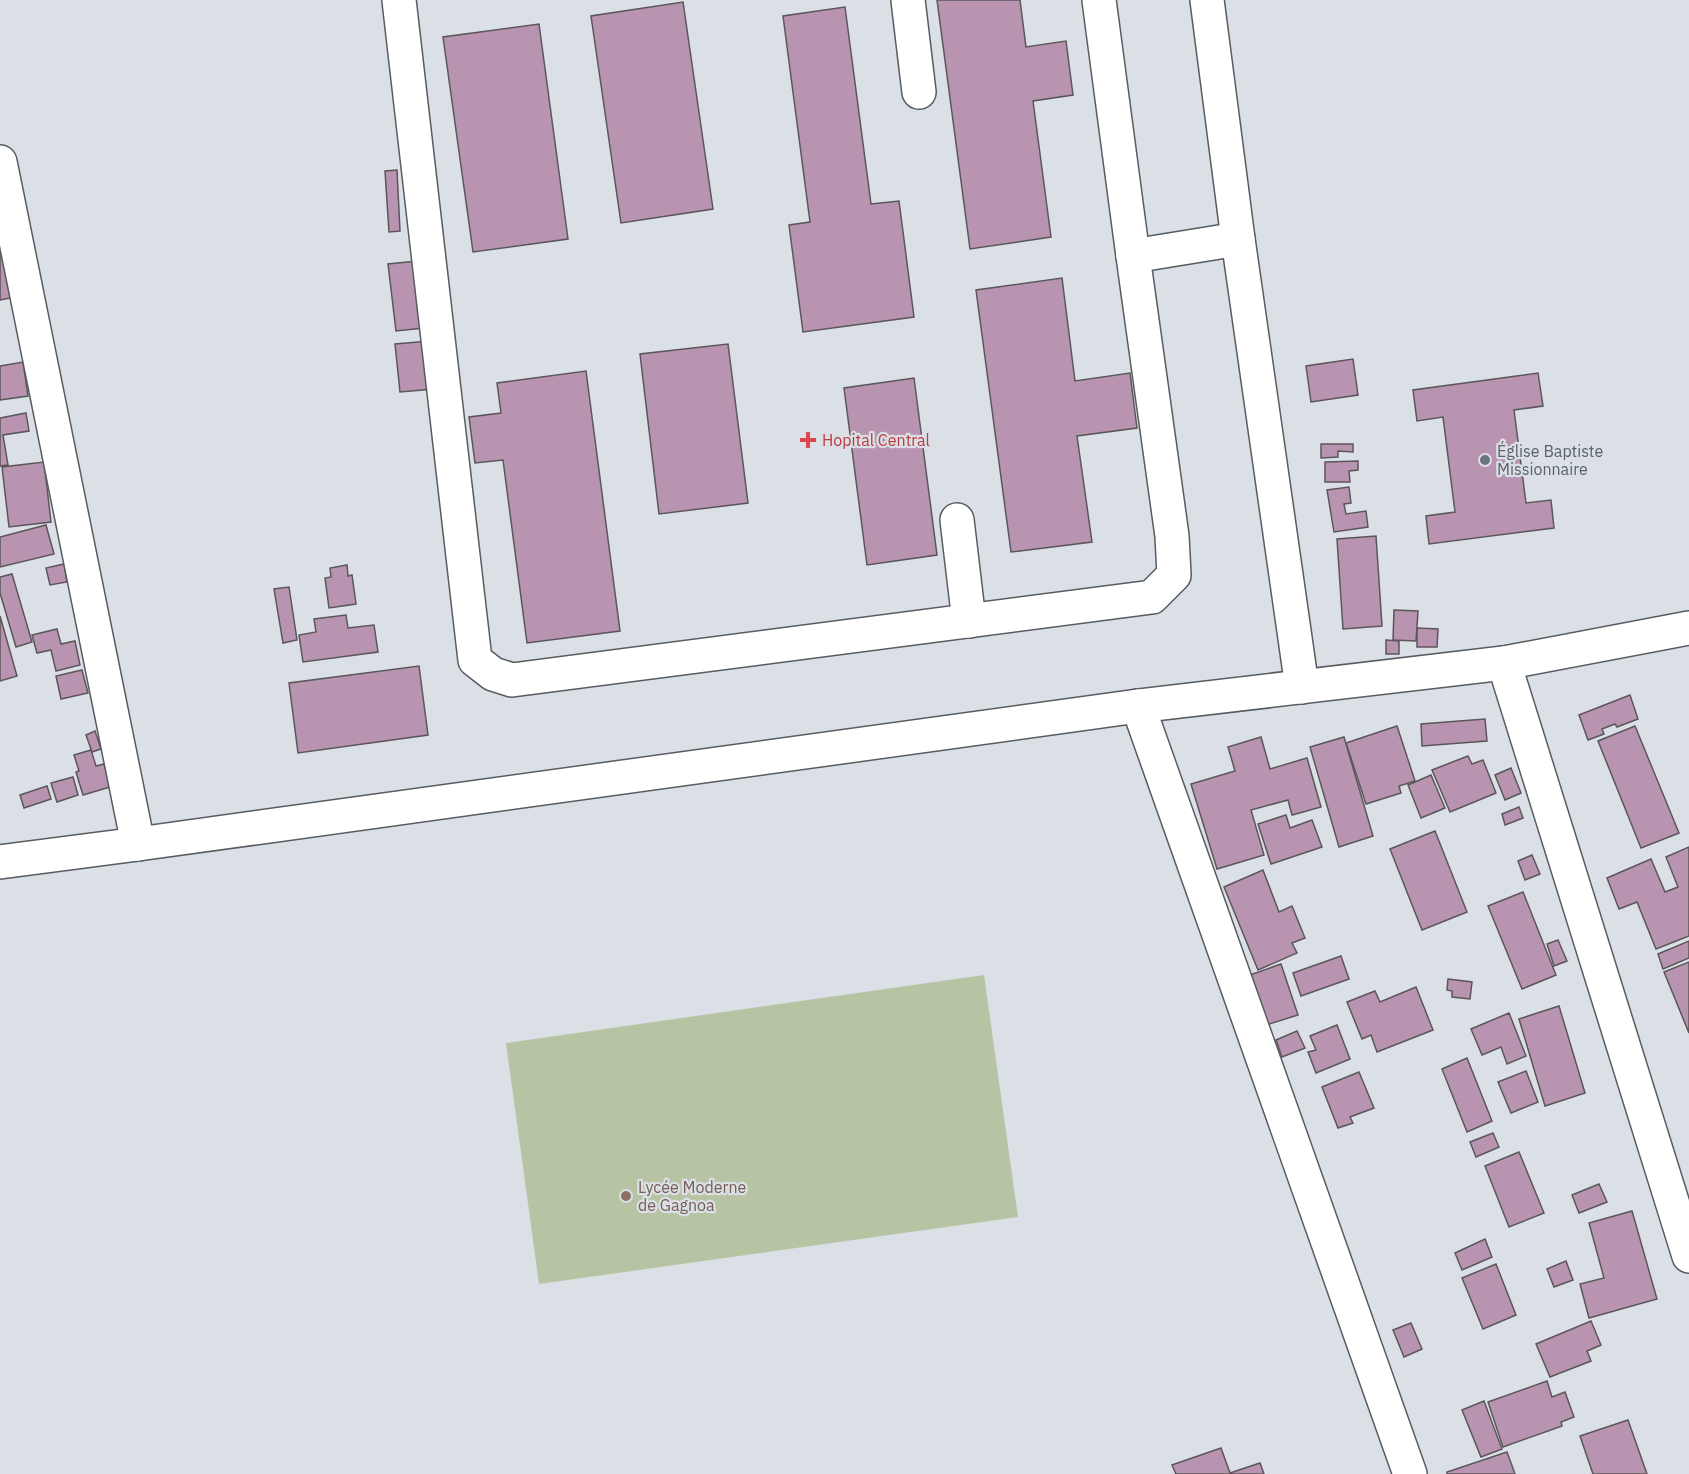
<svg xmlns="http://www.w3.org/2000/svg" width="1689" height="1474" font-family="'IBM Plex Sans',sans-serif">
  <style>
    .green { fill: #b7c4a4 }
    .building { fill: #b994b0; stroke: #5b565a; stroke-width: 1.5 }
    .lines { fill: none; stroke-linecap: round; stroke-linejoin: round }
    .minor-casing { stroke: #575c60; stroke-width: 36 }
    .minor { stroke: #fff; stroke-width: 33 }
    .health-dot { fill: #e0444e; stroke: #dae0e5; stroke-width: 2 }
    .worship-dot { fill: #6b7280; stroke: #dae0e5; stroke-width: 2 }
    .education-dot { fill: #8d6e63; stroke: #dae0e5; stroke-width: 2 }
    .labels { text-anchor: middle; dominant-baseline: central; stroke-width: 4.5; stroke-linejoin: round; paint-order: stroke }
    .health-label { font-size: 16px; fill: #be3a42; stroke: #dae0e5; text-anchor: start }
    .worship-label { font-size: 16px; fill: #5b616d; stroke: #dae0e5; text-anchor: start }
    .education-label { font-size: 16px; fill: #785e54; stroke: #dae0e5; text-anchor: start }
  </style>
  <rect width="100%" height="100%" fill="#dae0e5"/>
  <polygon class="green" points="984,975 1018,1217 539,1284 506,1043"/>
  <g class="building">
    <polygon points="937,0 1020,0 1026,47 1066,41 1073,95 1033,101 1051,237 970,249"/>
    <polygon points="683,2 713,209 621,223 591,16"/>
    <polygon points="845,7 871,204 899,201 914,317 803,332 789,225 810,222 783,16"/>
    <polygon points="539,24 568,239 473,252 443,37"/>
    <polygon points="397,170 400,231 389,232 385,171"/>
    <polygon points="0,242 15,297 0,300"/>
    <polygon points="417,261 424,328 396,331 388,264"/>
    <polygon points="1062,278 1075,381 1130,373 1137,428 1077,436 1092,542 1011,552 976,290"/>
    <polygon points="429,341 434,389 400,392 395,344"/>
    <polygon points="728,344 748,503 659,514 640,354"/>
    <polygon points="1353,359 1358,395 1311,402 1306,366"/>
    <polygon points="23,362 28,396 0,400 0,366"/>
    <polygon points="586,371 620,631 527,643 503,460 475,463 469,417 501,413 497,383"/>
    <polygon points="1538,373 1543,406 1514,410 1526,503 1551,500 1554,528 1429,544 1426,516 1455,512 1443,417 1417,421 1413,390"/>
    <polygon points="914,378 937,555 867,565 844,388"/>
    <polygon points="26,413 29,431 3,435 8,465 0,466 0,418"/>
    <polygon points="1321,444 1353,444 1353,452 1338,451 1338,457 1321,458"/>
    <polygon points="1358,461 1358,470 1349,471 1350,482 1325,482 1325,462"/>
    <polygon points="44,462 51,522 9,527 2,467"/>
    <polygon points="1349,487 1351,503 1344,504 1346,514 1366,511 1368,527 1334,532 1327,490"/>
    <polygon points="46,525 54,554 0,567 0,537"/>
    <polygon points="1376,536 1382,626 1343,629 1337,539"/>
    <polygon points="64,564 67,582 50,585 46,568"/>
    <polygon points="347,565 348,576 352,575 356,604 329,608 325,578 331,577 330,568"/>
    <polygon points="12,574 32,642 16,647 0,593 0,577"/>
    <polygon points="289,587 297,640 283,643 274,589"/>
    <polygon points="1394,610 1418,611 1416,641 1393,640"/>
    <polygon points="346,615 348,628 374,625 378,652 303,662 299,635 316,632 314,619"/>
    <polygon points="0,616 17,676 0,681"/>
    <polygon points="1417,628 1438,629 1437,647 1417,647"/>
    <polygon points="57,629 61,644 75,641 80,665 56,671 51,650 37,653 32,635"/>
    <polygon points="1386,640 1399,641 1399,654 1386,654"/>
    <polygon points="419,666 428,735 298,753 289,683"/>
    <polygon points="82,670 88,693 61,699 56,676"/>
    <polygon points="1630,695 1638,719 1617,727 1615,724 1602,729 1604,734 1588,740 1579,715"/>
    <polygon points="1485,719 1487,741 1422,746 1421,724"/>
    <polygon points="1397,726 1415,781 1399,786 1401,793 1366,804 1346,743"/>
    <polygon points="1635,726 1679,833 1641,848 1598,741"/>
    <polygon points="95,731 101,749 92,752 86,735"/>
    <polygon points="1261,737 1270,769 1307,758 1321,807 1292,815 1288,800 1251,810 1264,855 1217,869 1191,784 1235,771 1228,747"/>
    <polygon points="1344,737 1373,836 1339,847 1310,747"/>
    <polygon points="91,750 96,766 104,764 110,787 83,795 76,772 79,771 74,755"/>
    <polygon points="1468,756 1472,764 1483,760 1496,793 1450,812 1432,770"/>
    <polygon points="1511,768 1521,793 1505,800 1495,775"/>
    <polygon points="1431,775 1445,808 1421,818 1408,785"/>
    <polygon points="73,777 78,795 57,802 51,783"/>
    <polygon points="47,786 51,799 24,808 20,795"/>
    <polygon points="1519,807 1523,818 1505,825 1502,814"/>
    <polygon points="1286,815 1290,828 1312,820 1322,847 1271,864 1258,824"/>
    <polygon points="1435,831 1467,912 1422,930 1390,849"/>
    <polygon points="1689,847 1689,936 1656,949 1637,902 1619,909 1607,878 1651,859 1665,892 1678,887 1666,857"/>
    <polygon points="1532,855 1540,874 1525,880 1518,861"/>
    <polygon points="1263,870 1279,912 1292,906 1305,938 1292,943 1297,953 1258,970 1224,887"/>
    <polygon points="1523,892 1556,975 1522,989 1488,906"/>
    <polygon points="1558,940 1567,961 1554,966 1547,944"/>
    <polygon points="1689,941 1689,958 1663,969 1658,954"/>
    <polygon points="1341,956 1349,979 1301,996 1293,973"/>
    <polygon points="1689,962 1689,1033 1664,972"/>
    <polygon points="1281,964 1298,1015 1263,1026 1247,976"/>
    <polygon points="1448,979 1472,982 1470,999 1452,997 1452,991 1447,990"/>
    <polygon points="1416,987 1433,1030 1377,1052 1371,1035 1362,1039 1347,1002 1375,991 1380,1002"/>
    <polygon points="1559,1006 1585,1093 1545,1106 1519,1019"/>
    <polygon points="1509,1013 1526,1056 1507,1064 1501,1047 1482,1055 1471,1029"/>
    <polygon points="1337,1025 1350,1059 1316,1073 1308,1052 1316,1050 1310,1036"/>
    <polygon points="1297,1031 1305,1048 1282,1057 1276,1040"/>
    <polygon points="1467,1058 1492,1121 1467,1132 1442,1069"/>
    <polygon points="1526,1071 1538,1102 1511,1113 1498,1082"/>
    <polygon points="1359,1072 1374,1108 1350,1117 1353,1123 1338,1128 1322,1087"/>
    <polygon points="1493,1133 1499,1147 1476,1157 1470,1142"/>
    <polygon points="1519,1152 1544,1213 1509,1227 1485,1166"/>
    <polygon points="1599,1184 1607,1202 1579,1213 1572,1195"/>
    <polygon points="1632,1211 1657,1299 1589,1318 1580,1284 1604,1278 1589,1223"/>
    <polygon points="1485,1239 1492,1257 1462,1270 1455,1253"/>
    <polygon points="1566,1261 1573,1280 1554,1287 1547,1269"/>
    <polygon points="1496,1264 1516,1315 1483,1329 1462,1278"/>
    <polygon points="1591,1321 1601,1345 1587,1351 1591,1361 1550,1377 1536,1344"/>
    <polygon points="1411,1323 1422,1349 1404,1357 1393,1330"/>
    <polygon points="1547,1381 1552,1397 1565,1392 1574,1417 1561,1422 1562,1426 1503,1447 1488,1402"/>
    <polygon points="1484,1401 1502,1449 1481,1457 1462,1410"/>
    <polygon points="1628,1420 1647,1474 1593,1474 1580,1436"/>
    <polygon points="1221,1448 1230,1473 1260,1463 1264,1474 1176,1474 1172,1465"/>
    <polygon points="1507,1452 1515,1474 1447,1474 1447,1472"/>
  </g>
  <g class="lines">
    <g class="minor-casing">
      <g id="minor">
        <polyline points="399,0 475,660 493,674 512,680 1152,597 1174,575 1172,536 1133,256 1099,0"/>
        <polyline points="908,0 919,92"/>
        <polyline points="1207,0 1238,239 1302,687"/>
        <polyline points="0,162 138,844"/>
        <polyline points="1133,256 1238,239"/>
        <polyline points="957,520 969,621"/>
        <polyline points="1504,663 1689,1256"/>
        <polyline points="1138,706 1410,1474"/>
        <polyline points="0,862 138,844 1138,706 1504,663 1689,628"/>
      </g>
    </g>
    <use href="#minor" class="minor"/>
  </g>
  <path class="health-dot" d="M805 431h6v6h6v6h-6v6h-6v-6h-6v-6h6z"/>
  <circle class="worship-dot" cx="1485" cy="460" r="6"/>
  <circle class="education-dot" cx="626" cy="1196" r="6"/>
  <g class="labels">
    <g class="health-label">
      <text x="822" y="440">Hopital Central</text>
    </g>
    <g class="worship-label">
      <text x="1497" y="451">Église Baptiste<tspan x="1497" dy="18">Missionnaire</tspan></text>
    </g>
    <g class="education-label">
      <text x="638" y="1187">Lycée Moderne<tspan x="638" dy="18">de Gagnoa</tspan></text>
    </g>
  </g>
</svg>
